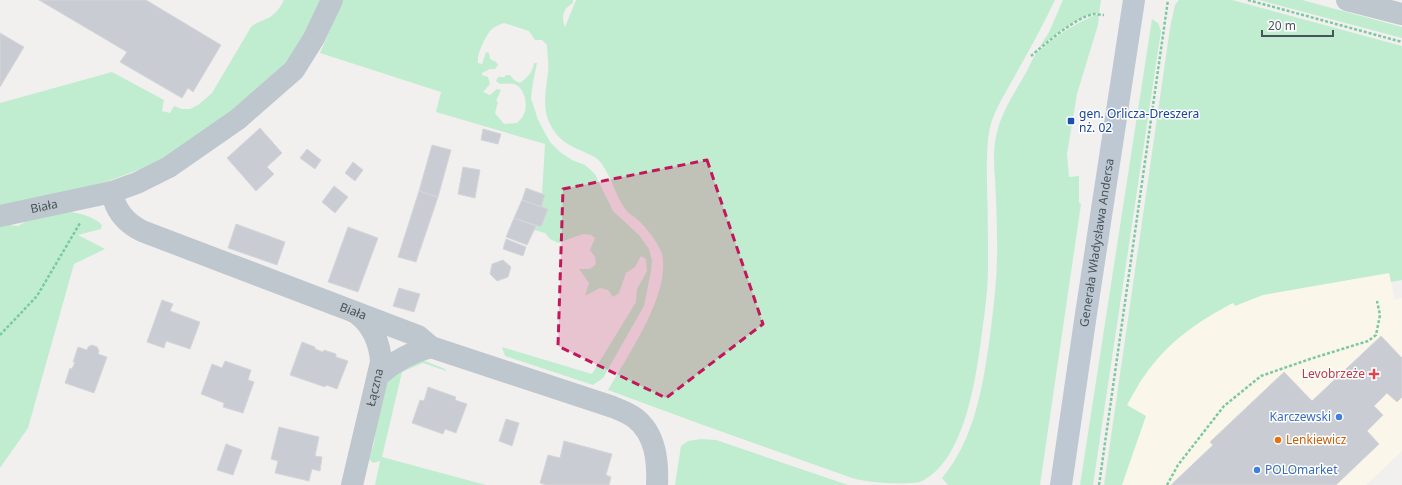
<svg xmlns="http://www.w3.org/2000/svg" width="1402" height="485" font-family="'Noto Sans',sans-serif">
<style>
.commercial{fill:#fbf6ea}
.green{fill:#c0edd0}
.building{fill:#c9ccd2;stroke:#d4d6da}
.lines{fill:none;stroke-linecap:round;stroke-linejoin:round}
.path{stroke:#7ac9a0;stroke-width:2.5;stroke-dasharray:3 2;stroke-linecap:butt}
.minor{stroke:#bec7cd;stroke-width:22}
.secondary{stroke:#bec8d2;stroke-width:22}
.marked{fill:#c2185b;fill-opacity:0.2;stroke:#c2185b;stroke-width:3;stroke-dasharray:8 5;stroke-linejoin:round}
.transit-dot{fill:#1a4fb4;stroke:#fff;stroke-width:1.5}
.health-dot{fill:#e0444e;stroke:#fff;stroke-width:1.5}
.shop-dot{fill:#3f7fe0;stroke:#fff;stroke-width:1.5}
.food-dot{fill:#e8710a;stroke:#fff;stroke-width:1.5}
.labels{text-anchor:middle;stroke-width:3;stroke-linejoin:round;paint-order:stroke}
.transit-label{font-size:12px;fill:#164399;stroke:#fff;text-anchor:start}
.street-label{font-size:12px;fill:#48535c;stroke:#fff}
.health-label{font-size:12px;fill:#be3a42;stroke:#fff;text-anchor:end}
.shop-label{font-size:12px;fill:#366cbe;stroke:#fff;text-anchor:end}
.food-label{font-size:12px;fill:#c56008;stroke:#fff;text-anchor:start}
</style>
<rect width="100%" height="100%" fill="#f2efef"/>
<path class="commercial" d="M1151 222 1352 279 1390 273 1394 300 1402 298V451L1366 485H1112Z"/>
<path class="green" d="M284 0H325L296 54 265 86 175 152 143 168 106 182 0 207V103L112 72 164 100 162 111 170 113 174 106 182 109H190L198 105 212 93 251 27C256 23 259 22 266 19 274 16 280 8 284 0Z
M343 0H573V3C563 9 561 16 565 27L576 0H1055C1043 25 1030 49 1017 72 1008 89 995 108 990 127 986 146 987 167 987 187 988 214 988 241 988 268 988 292 984 317 981 340 975 383 964 462 920 482 901 485 870 483 852 478L703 425 608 390C627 356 671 294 662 254 659 244 646 227 638 220 634 216 629 214 626 210 614 195 610 169 596 158 592 155 586 153 582 151 566 144 557 139 549 122 542 106 546 89 548 72 549 63 547 53 547 45L542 40H535L529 31 504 23C500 25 495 26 492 29 486 34 476 56 478 63L482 64 486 52 489 53 490 59 496 62 498 65 495 69H490L482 73V75L488 77 490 84 483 92 490 95 497 89 501 90 496 101 498 102 495 113 504 124 517 123C519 121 522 118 523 116 528 107 526 93 518 86 513 82 506 84 500 84L496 81 498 77H504L506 75H510L514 80 520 83C527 78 533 72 534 63H537L533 82 531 98 538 120 550 142 560 152 572 160 585 165 595 174 613 211 639 235 649 249 652 261 651 271 644 306 603 378 593 385 505 356 502 347 592 374 636 302 637 289 647 271 646 259 641 256 635 267 626 273 619 293 613 297 608 290 600 288 585 296 589 283 579 269H590L596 264 595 257 590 250 595 238 591 235 583 234 558 243 550 239 545 233 534 230 536 226 541 227 547 210 541 207 545 195 542 194 545 144 436 112 441 92 320 53Z
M1063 0H1101L1099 13C1082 12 1052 37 1039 48L1049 32Z
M1179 0H1232L1402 46V280L1391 282 1389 273 1263 295 1235 306 1233 303C1197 322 1169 341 1145 375 1138 384 1133 395 1127 405L1146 416 1122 485H1104L1170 28 1175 5Z
M1259 0H1302L1402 27V38Z
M1095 15H1099L1098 25 1077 94 1067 154 1069 177 1079 176V203L1081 204 1040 485H948L942 478C975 439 983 385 990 336 994 304 998 272 997 240 997 220 996 199 995 179 994 165 993 151 996 137 1000 114 1015 92 1027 71 1030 65 1033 56 1039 51 1055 36 1075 24 1095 15Z
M1152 19 1158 23 1161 31 1093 485H1080Z
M65 211C78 213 92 215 102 225L101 229 78 235 105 249 74 264 28 428 0 468V224L18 226 25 222Z
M419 360 425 361 445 369 446 371 423 363 402 372 382 457 486 485H375L380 461 373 463 369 459 374 443 378 408 389 377Z
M701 439 716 440 848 485H675L681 446 688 441Z"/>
<path class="building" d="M39 0H146L221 45 193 92 188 88 182 98 120 62 127 52Z
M0 33 24 47 0 87Z
M260 128 282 153 267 167 274 174 256 191 227 158Z
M483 129 501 134 498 144 481 140Z
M432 145 451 150 438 197 419 191Z
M307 149 321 160 315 169 300 158Z
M353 162 363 170 355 181 345 173Z
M463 167 480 170 475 198 458 194Z
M334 186 348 197 335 213 322 202Z
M526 188 545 195 541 207 522 200Z
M419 191 438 197 416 262 398 257Z
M522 200 548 209 541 227 514 218Z
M514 218 536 226 527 245 506 237Z
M236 224 285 242 277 265 228 248Z
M348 227 378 238 358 292 328 282Z
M506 239 526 247 523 256 503 249Z
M503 260 511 267 508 277 497 281 490 274 492 264Z
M399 288 420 294 414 312 393 306Z
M162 300 173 304 170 311 200 322 190 349 166 341 164 348 147 342Z
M1381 336 1402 358V397L1397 402 1387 393 1374 406 1383 415 1367 431 1379 444 1336 485H1171L1213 445 1210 442 1284 372 1312 401Z
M302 342 315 347V349L323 352 324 350 336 354V357L348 361 337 389 326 385 325 387 290 375Z
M92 345 97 347 99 351 98 354 107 357 94 393 65 383 70 368 72 369 75 362H73L78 347 87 350 88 347Z
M225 361 251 370 248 380 254 382 243 413 223 407 224 403 201 394 212 364 222 368Z
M428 387 456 397 455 400 467 404 456 433 445 429 443 434 412 423 420 400 424 401Z
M506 419 519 423 512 446 499 441Z
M279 427 319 437 315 456 322 457 320 471 312 469 309 481 275 473 278 461 271 459Z
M564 441 612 454 606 475 611 477 609 485H546L540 483 548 455 560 458Z
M226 444 242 450 233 475 217 470Z"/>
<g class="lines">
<path class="path" d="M1248 0 1402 42
M1031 56C1045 44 1076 17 1094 14 1097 14 1101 15 1104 15
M0 335 37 296 80 223
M1099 485 1168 0
M1167 485 1178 465 1224 406 1261 376 1310 359 1368 341 1376 335 1380 315 1377 301"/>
<g class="minor">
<path d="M1347 0 1402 14"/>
<path id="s1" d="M112 192C115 211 126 223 142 231L418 336 431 347 613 407C620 410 629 413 635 418 656 434 658 462 657 485"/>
<path id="s2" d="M0 216 112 192 137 183 169 167 238 119 294 70 314 38 332 0"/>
<path d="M379 375C395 361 411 352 431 347"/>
<path id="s3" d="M352 485 381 362C380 343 372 324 356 313"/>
</g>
<path class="secondary" id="s4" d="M1061 485 1086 314 1134 0"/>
</g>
<path class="marked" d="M707 160 763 324 666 398 558 346 563 189Z"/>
<rect class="transit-dot" x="1067" y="117" width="8" height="8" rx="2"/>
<path class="health-dot" d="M1372 368h4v4h4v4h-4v4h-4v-4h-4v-4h4z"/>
<g class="shop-dot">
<circle cx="1339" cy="417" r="4"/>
<circle cx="1257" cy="470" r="4"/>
</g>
<circle class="food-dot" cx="1278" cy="440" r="4"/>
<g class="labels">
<g class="transit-label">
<text x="1079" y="118">gen. Orlicza-Dreszera<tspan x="1079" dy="14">nż. 02</tspan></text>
</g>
<g class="street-label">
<text dy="4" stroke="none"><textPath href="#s2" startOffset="45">Biała</textPath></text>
<text dy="4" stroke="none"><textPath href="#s4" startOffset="245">Generała Władysława Andersa</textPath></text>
<text dy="4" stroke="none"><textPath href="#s1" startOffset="277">Biała</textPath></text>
<text dy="4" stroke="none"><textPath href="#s3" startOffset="100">Łączna</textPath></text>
</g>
<g class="health-label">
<text x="1365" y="378">Levobrzeże</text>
</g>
<g class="shop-label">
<text x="1331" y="421">Karczewski</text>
<text x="1265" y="474" text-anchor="start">POLOmarket</text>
</g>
<g class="food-label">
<text x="1286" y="444">Lenkiewicz</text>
</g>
</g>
<path d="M1262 30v6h71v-6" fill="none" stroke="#48535c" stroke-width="2"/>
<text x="1268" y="30" font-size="12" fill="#48535c" stroke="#ffffff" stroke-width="3" paint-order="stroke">20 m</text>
</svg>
